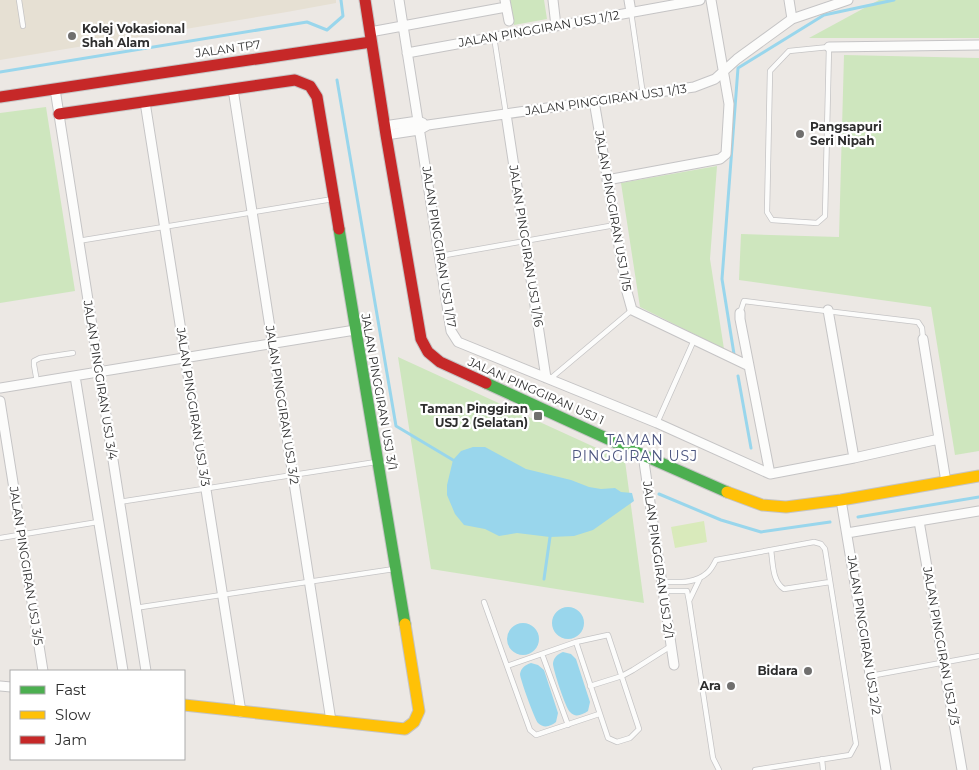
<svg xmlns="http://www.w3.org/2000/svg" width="979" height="770" font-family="Montserrat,sans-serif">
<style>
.education{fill:#e6e0d3}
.green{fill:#cee6be}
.pitch{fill:#d9eabb}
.water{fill:#99d6ec}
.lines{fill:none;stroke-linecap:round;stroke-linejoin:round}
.stream{stroke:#99d6ec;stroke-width:3}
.lane-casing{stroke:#c5c4c5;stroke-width:6}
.street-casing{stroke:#c5c4c5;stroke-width:11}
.fast-casing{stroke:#c5c4c5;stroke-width:13}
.slow-casing{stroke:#c5c4c5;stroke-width:13}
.jam-casing{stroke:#c5c4c5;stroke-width:13}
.lane{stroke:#fcfcfb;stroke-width:4.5}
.street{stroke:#fcfcfb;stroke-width:9}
.fast{stroke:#4caf50;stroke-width:11}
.slow{stroke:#ffc107;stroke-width:11}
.jam{stroke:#c62828;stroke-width:11}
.poi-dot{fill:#706f6e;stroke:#fff;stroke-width:2}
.labels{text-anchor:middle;stroke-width:4.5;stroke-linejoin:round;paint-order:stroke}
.poi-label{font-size:12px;font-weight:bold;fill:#2e2e2e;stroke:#fff;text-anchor:end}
.street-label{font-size:12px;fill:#2e2e2e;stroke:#fff}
.neighbourhood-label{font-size:14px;letter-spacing:1px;fill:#4d5680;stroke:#fff}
</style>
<rect width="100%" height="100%" fill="#ece8e4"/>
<path class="education" d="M0 0H336V3L287 12 0 60Z"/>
<path class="green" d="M510 0H544L547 19 514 25Z
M879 0H979V38H809Z
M844 55 979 58V451L955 455 931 307 739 280 741 234 839 237Z
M46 107 75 291 0 303V113Z
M717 166 710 259 724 349 640 307 621 183Z
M398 357 625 461 644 603 431 569Z"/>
<path class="pitch" d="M704 521 707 542 675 548 671 527Z"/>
<path class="water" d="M473 447H485L526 469 571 480 589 487 601 489 615 488 621 492 632 493 634 501 593 530 574 536 550 537 517 533 499 536 485 529 464 525 455 514 447 495V485L453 460 461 451Z
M552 623a16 16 0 1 1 32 0a16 16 0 1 1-32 0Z
M507 639a16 16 0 1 1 32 0a16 16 0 1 1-32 0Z
M563 652 571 654 576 659 590 702 588 711C582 715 575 718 570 712 566 709 552 667 553 663 554 657 558 654 563 652Z
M531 663 538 665 544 670 558 713 556 722C551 726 544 729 538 723 535 720 520 679 520 674 521 668 525 665 531 663Z"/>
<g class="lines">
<path class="stream" d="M0 72 307 22 327 30 343 16 341 0
M337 80 396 426 453 460
M734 354 722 279 738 68 824 15 894 0
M738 376 751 448
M659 494 721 520 761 532 830 522
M858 517 979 497
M544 579 550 537"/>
<defs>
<path id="lane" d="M19 0 23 26
M631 12 643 95
M494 37 506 114
M829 47 825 216 817 223 772 220 767 212 770 71 789 51Z
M78 241 333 199
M440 256 615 225
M740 313 744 301 918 322 922 328 923 339
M550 379 632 310
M37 382 34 365V361L40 358 73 353
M657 423 694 340
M119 502 376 462
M0 538 98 522
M771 550C773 563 772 581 784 589L830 582
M700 578 689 601 713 758 719 770
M662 582C677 582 695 584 707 573 711 570 714 564 716 560L814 542 821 544 825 549 856 744 850 755 755 770
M664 591H687L689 601
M484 602 530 730 536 735 599 714
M135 608 394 569
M542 654 568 725
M507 666 576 642 608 635 639 729 630 738 617 742 608 738 576 642
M870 676 979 656
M590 686 622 676 633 670 671 646
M822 759 823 770"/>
<path id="street" d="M399 0 451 331 458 342 657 423 770 474 854 458 939 439
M505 0 509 21
M553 0 556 26
M629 0 631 12
M789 0 792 19
M370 32 506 7
M829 47 979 45
M407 53 700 0
M55 89 146 671
M233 89 331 721
M594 101 627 292 632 310 749 366
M145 102 241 712
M506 114 546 378
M384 126 418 121 423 123
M386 135 419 130 428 125 694 87 715 79 737 59 792 19 848 0
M607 180 720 159 726 154 729 104 711 0
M828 310 854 458
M740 313V319L770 474
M923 339 946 482
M75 376 123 671
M0 388 355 330
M0 401 43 671
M643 455 674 665
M841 500 886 770
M919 521 962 770
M847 533 979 511
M0 686 11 687"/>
<path id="fast" d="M339 229 405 624
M486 383 643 455 727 492"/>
<path id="slow" d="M727 492 762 505 786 507 841 500 979 476
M184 705 405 729 414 722 419 711 405 624"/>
<path id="jam" d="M365 0 386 135 421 339 428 352 440 362 486 383
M0 97 371 42
M59 114 295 80 310 86 317 97 339 229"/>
</defs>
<use href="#lane" class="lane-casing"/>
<use href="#street" class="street-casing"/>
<use href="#fast" class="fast-casing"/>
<use href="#slow" class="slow-casing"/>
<use href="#jam" class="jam-casing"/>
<use href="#lane" class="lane"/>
<use href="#street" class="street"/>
<use href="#fast" class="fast"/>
<use href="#slow" class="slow"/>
<use href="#jam" class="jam"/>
</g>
<g class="poi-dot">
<circle cx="72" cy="36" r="5"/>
<circle cx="800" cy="134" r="5"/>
<rect x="533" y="411" width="10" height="10" rx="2.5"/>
<circle cx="808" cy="671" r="5"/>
<circle cx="731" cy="686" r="5"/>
</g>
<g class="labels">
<g class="poi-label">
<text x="82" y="33" text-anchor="start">Kolej Vokasional<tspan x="82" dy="14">Shah Alam</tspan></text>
<text x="810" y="131" text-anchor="start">Pangsapuri<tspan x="810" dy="14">Seri Nipah</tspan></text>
<text x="528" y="413">Taman Pinggiran<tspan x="528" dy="14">USJ 2 (Selatan)</tspan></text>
<text x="798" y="675">Bidara</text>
<text x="721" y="690">Ara</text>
</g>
<g class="street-label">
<text transform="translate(539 29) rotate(-10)" y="4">JALAN PINGGIRAN USJ 1/12</text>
<text transform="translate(228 49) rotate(-8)" y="4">JALAN TP7</text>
<text transform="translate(606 100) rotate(-8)" y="4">JALAN PINGGIRAN USJ 1/13</text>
<text transform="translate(613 211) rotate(80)" y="4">JALAN PINGGIRAN USJ 1/15</text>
<text transform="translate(526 246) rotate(81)" y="4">JALAN PINGGIRAN USJ 1/16</text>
<text transform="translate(439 247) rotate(81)" y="4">JALAN PINGGIRAN USJ 1/17</text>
<text transform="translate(100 380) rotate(81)" y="4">JALAN PINGGIRAN USJ 3/4</text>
<text transform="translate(536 391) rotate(24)" y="4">JALAN PINGGIRAN USJ 1</text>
<text transform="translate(379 392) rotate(80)" y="4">JALAN PINGGIRAN USJ 3/1</text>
<text transform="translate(282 405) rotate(81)" y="4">JALAN PINGGIRAN USJ 3/2</text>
<text transform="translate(193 407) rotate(81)" y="4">JALAN PINGGIRAN USJ 3/3</text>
<text transform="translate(658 560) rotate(82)" y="4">JALAN PINGGIRAN USJ 2/1</text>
<text transform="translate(26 566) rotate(81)" y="4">JALAN PINGGIRAN USJ 3/5</text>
<text transform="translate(864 635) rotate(81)" y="4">JALAN PINGGIRAN USJ 2/2</text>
<text transform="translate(941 646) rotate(80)" y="4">JALAN PINGGIRAN USJ 2/3</text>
</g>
<g class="neighbourhood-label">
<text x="635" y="445">TAMAN<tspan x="635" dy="16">PINGGIRAN USJ</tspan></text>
</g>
</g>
<rect x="10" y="670" width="175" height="90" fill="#ffffff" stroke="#ababab"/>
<rect x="20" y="686" width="25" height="8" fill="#4caf50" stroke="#ababab"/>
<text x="55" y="695" font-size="15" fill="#2e2e2e">Fast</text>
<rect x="20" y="711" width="25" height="8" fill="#ffc107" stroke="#ababab"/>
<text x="55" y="720" font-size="15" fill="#2e2e2e">Slow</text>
<rect x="20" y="736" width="25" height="8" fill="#c62828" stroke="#ababab"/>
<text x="55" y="745" font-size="15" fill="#2e2e2e">Jam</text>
</svg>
